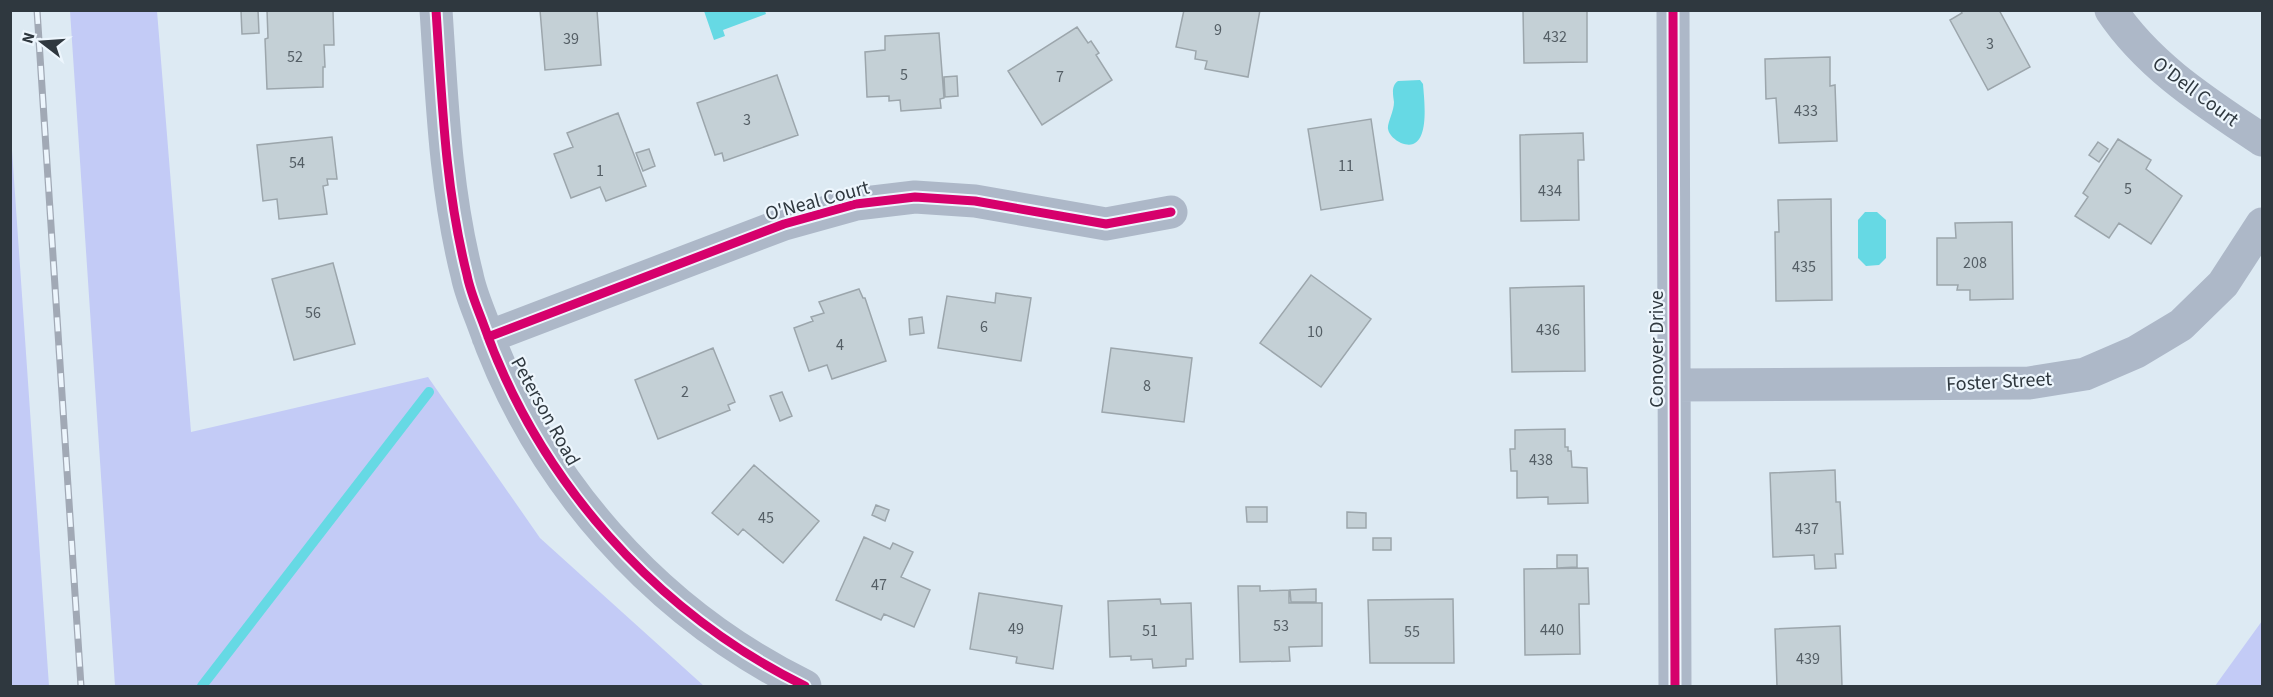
<svg xmlns="http://www.w3.org/2000/svg" width="2273" height="697" font-family="'Source Sans 3',sans-serif">
<style>
.forest{fill:#c3cbf6}
.water{fill:#66d9e4}
.lines{fill:none;stroke-linecap:round;stroke-linejoin:round}
.stream{stroke:#66d9e4;stroke-width:10}
.building{fill:#c4d0d6;stroke:#9ca6ac;stroke-width:1.5}
.minor{stroke:#adb8c8;stroke-width:33}
.rail-casing{stroke:#a1a9b5;stroke-width:7}
.rail{stroke:#edf6fd;stroke-width:4.5;stroke-dasharray:14;stroke-linecap:butt}
.cycleway-casing{stroke:#edf6fd;stroke-width:13}
.cycleway{stroke:#d6006c;stroke-width:9}
.labels{text-anchor:middle;stroke-width:4.5;stroke-linejoin:round;paint-order:stroke}
.number-label{font-size:16px;fill:#545e65}
.street-label{font-size:20px;fill:#2f383f;stroke:#edf6fd}
</style>
<rect width="100%" height="100%" fill="#ddeaf3"/>
<path class="forest" d="M70 11H157L191 432 428 377 540 538 704 686H115Z
M11 136 49 686H11Z
M2262 621V686H2215Z"/>
<path class="water" d="M704 11H765L766 14 723 30 725 36 714 40Z
M1420 80 1423 84C1424 99 1432 155 1401 143 1395 140 1389 135 1388 129 1387 123 1394 112 1394 102 1393 94 1391 86 1398 81Z
M1865 212H1877L1886 220V258L1879 265 1866 266 1858 258V220Z"/>
<g class="lines">
<path class="stream" d="M202 686 429 392"/>
</g>
<path class="building" d="M258 10 259 33 242 34 241 11Z
M267 10H333L334 45H324L325 67H323V87L267 89 265 39 268 38Z
M540 10H597L601 65 545 70Z
M1184 10H1260L1248 77 1205 69 1207 61 1195 59 1196 51 1176 47Z
M1523 10H1587V62L1524 63Z
M1960 10H1999L2030 67 1988 90 1950 20 1962 13Z
M1077 27 1088 43 1091 41 1099 53 1096 55 1112 80 1042 125 1008 71Z
M939 33 944 98 940 99 941 108 901 111 900 100 889 101V96L867 97 865 52 885 50V36Z
M1830 57V86L1835 85 1837 141 1779 143 1776 98 1766 99 1765 59Z
M777 75 798 135 724 161 722 153 715 155 697 103Z
M957 76 958 96 945 97 944 77Z
M618 113 646 186 606 201 600 187 571 198 554 154 573 147 567 133Z
M1371 119 1383 200 1321 210 1308 129Z
M1583 133 1584 160H1578L1579 220 1521 221 1520 135Z
M332 137 337 179H327L328 185 323 186 327 214 279 219 277 199 263 201 257 145Z
M2118 139 2151 160 2146 169 2182 196 2151 244 2119 223 2109 238 2075 216 2088 197 2083 193Z
M2098 142 2108 149 2099 162 2089 155Z
M649 149 655 166 643 171 636 153Z
M1831 199 1832 300 1776 301 1775 232H1779L1778 200Z
M2012 222 2013 299 1970 300V290H1957L1958 285H1937V238H1956L1955 223Z
M333 263 355 344 294 360 272 279Z
M1311 275 1371 319 1321 387 1260 343Z
M1584 286 1585 371 1512 372 1510 288Z
M859 289 863 298H865L886 361 832 379 827 365 809 371 794 328 813 321 811 317 824 313 819 302Z
M996 293 1031 298 1021 361 938 348 947 296 995 303Z
M922 317 924 333 910 335 909 319Z
M713 348 735 402 728 405 730 410 658 439 635 380Z
M1111 348 1192 358 1184 422 1102 412Z
M782 392 792 416 780 421 770 396Z
M1565 429V447H1568V451H1571L1572 467 1587 468 1588 503 1548 504V497L1517 498V471H1511L1510 449H1515V430Z
M754 465 819 521 783 563 743 529 738 535 712 513Z
M1835 470 1836 502H1840L1843 554H1835L1836 568 1815 569 1814 555 1773 557 1770 473Z
M876 505 889 510 885 521 872 515Z
M1246 507H1267V522H1247Z
M1347 512 1366 513V528H1347Z
M864 537 890 549 893 543 913 552 901 577 930 590 914 627 884 614 881 620 836 600Z
M1373 538H1391V550H1373Z
M1557 555H1577V567L1557 568Z
M1588 568 1589 604H1579L1580 654 1525 655 1524 569Z
M1238 586H1260V591L1289 590V603H1322V646L1289 647 1290 661 1240 662Z
M1316 589V602H1291L1290 590Z
M979 593 1062 606 1053 669 1016 663 1017 657 970 649Z
M1160 599 1161 604 1191 603 1193 659H1186V666L1153 668 1152 659 1131 660V656L1110 657 1108 601Z
M1453 599 1454 663H1370L1368 600Z
M1840 626 1842 686H1777L1775 629Z"/>
<g class="lines">
<path class="minor" d="M436 10C442 100 445 188 467 275 470 291 477 307 483 323 538 480 655 612 805 686
M1673 10 1675 686
M2111 10C2149 67 2207 103 2262 140
M488 337 784 224 856 204 915 197 975 201 1106 224 1171 212
M1675 385 2029 383 2085 374 2136 352 2181 325 2223 284 2262 224"/>
<defs>
<path id="rail" d="M37 10 81 686"/>
</defs>
<use href="#rail" class="rail-casing"/>
<use href="#rail" class="rail"/>
<defs>
<path id="cycleway" d="M436 10C442 100 445 188 467 275 470 291 477 307 483 323 538 480 655 612 805 686
M1673 10 1675 686
M488 337 784 224 856 204 915 197 975 201 1106 224 1171 212"/>
</defs>
<use href="#cycleway" class="cycleway-casing"/>
<use href="#cycleway" class="cycleway"/>
</g>
<g class="labels">
<g class="number-label">
<text x="1218" y="35">9</text>
<text x="1555" y="42">432</text>
<text x="571" y="44">39</text>
<text x="1990" y="49">3</text>
<text x="295" y="62">52</text>
<text x="904" y="80">5</text>
<text x="1060" y="82">7</text>
<text x="1806" y="116">433</text>
<text x="747" y="125">3</text>
<text x="297" y="168">54</text>
<text x="1346" y="171">11</text>
<text x="600" y="176">1</text>
<text x="2128" y="194">5</text>
<text x="1550" y="196">434</text>
<text x="1975" y="268">208</text>
<text x="1804" y="272">435</text>
<text x="313" y="318">56</text>
<text x="984" y="332">6</text>
<text x="1548" y="335">436</text>
<text x="1315" y="337">10</text>
<text x="840" y="350">4</text>
<text x="1147" y="391">8</text>
<text x="685" y="397">2</text>
<text x="1541" y="465">438</text>
<text x="766" y="523">45</text>
<text x="1807" y="534">437</text>
<text x="879" y="590">47</text>
<text x="1281" y="631">53</text>
<text x="1016" y="634">49</text>
<text x="1552" y="635">440</text>
<text x="1150" y="636">51</text>
<text x="1412" y="637">55</text>
<text x="1808" y="664">439</text>
</g>
<g class="street-label">
<text transform="translate(2196 91) rotate(37)" y="7">O'Dell Court</text>
<text transform="translate(817 200) rotate(-15)" y="7">O'Neal Court</text>
<text transform="translate(1656 349) rotate(-90)" y="7">Conover Drive</text>
<text transform="translate(1999 381) rotate(-3)" y="7">Foster Street</text>
<text transform="translate(546 411) rotate(61)" y="7">Peterson Road</text>
</g>
</g>
<rect width="2273" height="697" fill="none" stroke="#2f383f" stroke-width="24"/>
<g transform="translate(42 42) rotate(287)" stroke="#edf6fd" stroke-width="4.5" paint-order="stroke">
<path d="M0-4.5L10 22L0 15L-10 22Z" fill="#2f383f"/>
<text y="-9" font-size="16" font-weight="bold" text-anchor="middle" fill="#2f383f">N</text>
</g>
</svg>
